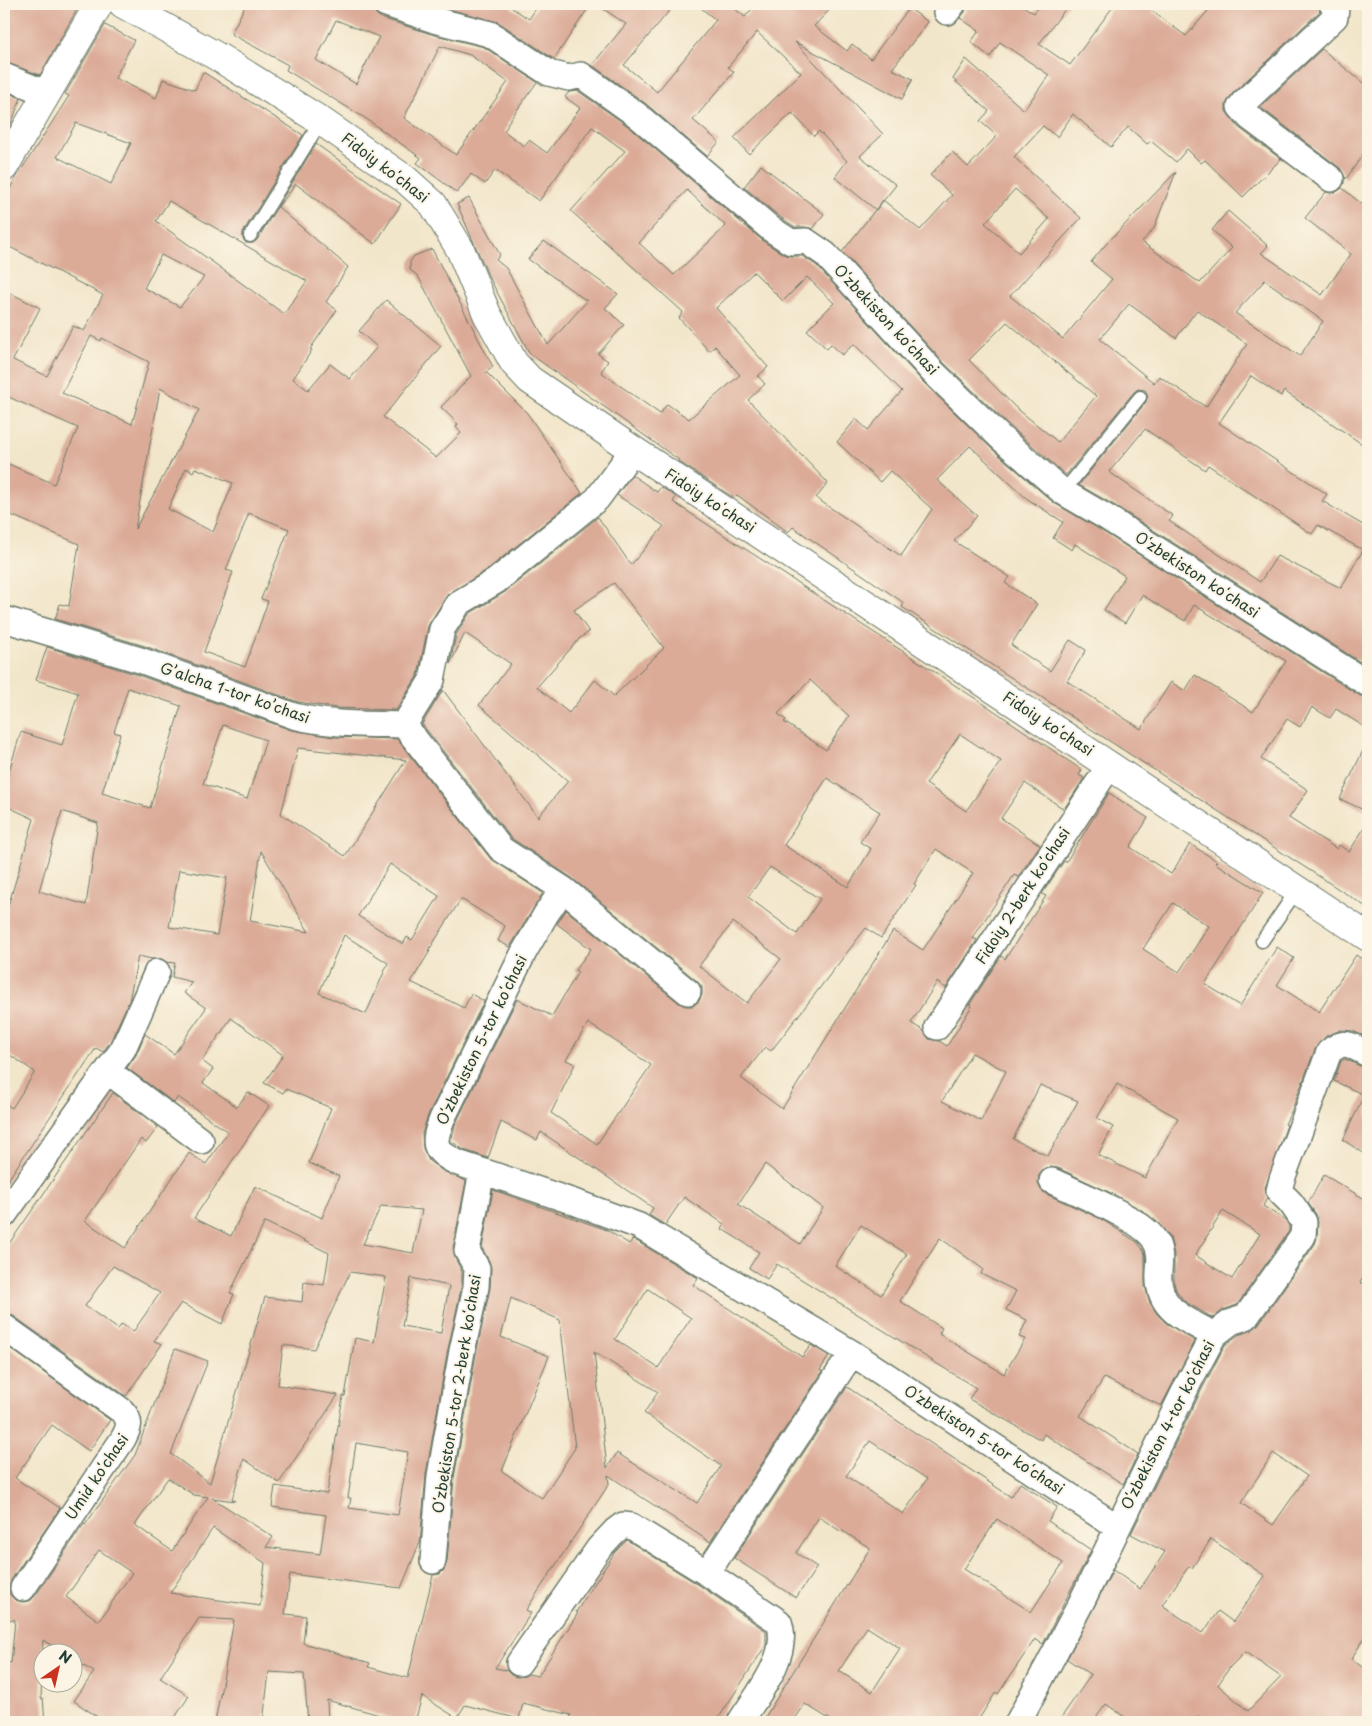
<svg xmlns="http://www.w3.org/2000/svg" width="1372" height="1726" font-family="'Playpen Sans',sans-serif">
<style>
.building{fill:#dbab98;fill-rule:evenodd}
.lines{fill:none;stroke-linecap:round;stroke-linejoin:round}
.service-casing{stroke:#697868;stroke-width:15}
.minor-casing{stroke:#697868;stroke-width:28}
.tertiary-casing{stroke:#697868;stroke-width:30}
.service{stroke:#fff;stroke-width:12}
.minor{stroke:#fff;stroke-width:25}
.tertiary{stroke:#fff;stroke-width:28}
.labels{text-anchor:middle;stroke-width:4;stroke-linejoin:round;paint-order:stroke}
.street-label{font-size:15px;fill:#1f3d34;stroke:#fcf5e5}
</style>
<rect width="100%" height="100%" fill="#fcf5e5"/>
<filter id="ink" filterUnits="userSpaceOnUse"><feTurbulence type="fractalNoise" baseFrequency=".02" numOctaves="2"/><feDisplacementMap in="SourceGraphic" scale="10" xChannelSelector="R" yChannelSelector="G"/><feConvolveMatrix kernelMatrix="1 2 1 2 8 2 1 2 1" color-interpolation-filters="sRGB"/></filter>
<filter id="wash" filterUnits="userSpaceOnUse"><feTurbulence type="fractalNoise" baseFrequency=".0096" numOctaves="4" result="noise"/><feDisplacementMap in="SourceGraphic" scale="20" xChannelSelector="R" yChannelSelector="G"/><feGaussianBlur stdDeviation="1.12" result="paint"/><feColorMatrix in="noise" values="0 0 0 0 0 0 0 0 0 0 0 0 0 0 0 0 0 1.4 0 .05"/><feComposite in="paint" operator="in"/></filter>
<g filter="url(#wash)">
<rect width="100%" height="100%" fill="#f2e6ca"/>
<g id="blocks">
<path class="building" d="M4 4H80L40 75 4 62Z
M246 4H372L375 13 381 18 431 34 484 47 537 82 507 124 508 125 504 131 524 146 529 140 547 153 580 108 565 97 569 92 578 91 628 126 763 241 783 254 791 256H802L816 265 922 381 991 448 1054 503 1099 529 1360 696 1368 698V729L1336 709 1330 718 1312 707 1300 727 1287 719 1261 759 1308 790 1289 818 1337 849 1339 845 1349 852 1368 822V908L902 607 904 603 793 527 788 532 737 495 734 498 678 461 679 460 530 354 489 277 457 204 469 198 500 255 496 260 506 268 548 345 587 301 528 259 544 241 618 294 605 308 624 325 598 354 608 361 601 372 660 414 667 404 689 419 740 375 715 346 709 351 679 318 683 312 571 211 625 151 592 127 539 201 495 170 485 184 471 174 457 193 417 163 421 158 365 118 286 70 288 65 231 34ZM336 20 379 37 356 84 316 60ZM440 46 470 55 508 82 456 155 404 118ZM687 190 726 226 674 275 639 243ZM754 272 783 301 807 277 834 303 807 330 827 349 831 344 842 355 854 344 902 391 868 430 856 419 837 442 880 482 890 471 932 509 901 556 816 498 828 483 748 400 765 384 758 376 768 367 716 308ZM970 446 1026 498 1063 522 1053 538 1072 550 1075 544 1125 576 1104 610 1125 623 1142 595 1185 621 1194 605 1286 661 1253 712 1195 675 1185 691 1171 682 1141 729 1067 681 1086 650 1070 640 1050 671 1011 645 1037 604 1005 583 1010 577 954 541 977 516 937 480Z
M446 4H506L529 19 539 4H591L554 59 498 22 445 8Z
M596 4H675L624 65 657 92 716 20 696 4H729L745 17 756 4H835L814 26 847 51 852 44 871 59 909 8 928 22 892 69 913 79 902 99 795 42 883 134 860 156 896 185 876 210 835 177 847 161 819 131 814 136 792 113 749 154 734 138 801 73 757 32 728 67 734 72 693 120 719 142 707 156 645 103 592 65 626 24Z
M967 4H1020L1034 13 1041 4H1069L1039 44 1070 65 1115 4H1142L1186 36 1214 4H1318L1320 11 1233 93 1226 104V111L1238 127 1281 159 1243 197 1205 160 1201 163 1187 149 1176 162 1151 141 1147 144 1128 127 1111 147 1073 114 1057 137 1043 126 1014 157 1081 218 1010 296 1063 339 1112 279 1091 262 1107 243 1176 172 1154 228 1142 242 1200 283 1232 248 1212 230 1228 211 1268 246 1261 253 1322 295 1351 254 1305 218 1326 192 1330 193 1336 192 1342 188 1368 209V448L1284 391 1281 396 1251 376 1219 423 1327 494 1322 501 1368 528V667L1114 505 1079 485 1146 402 1148 395 1145 390 1138 389 1134 392 1066 475 1011 427 942 361 842 252 883 200 920 230 952 195 930 175 952 152 968 167 997 136 980 121 989 111 953 79 966 59 1024 110 1049 75 1000 42 990 57 971 42 979 31 960 18 965 12ZM1015 189 1049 219 1019 253 985 223ZM1265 280 1323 321 1300 356 1235 313ZM1129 304 1176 338 1197 310 1247 344 1206 407 1159 376 1154 383 1100 339ZM1007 322 1096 396 1058 442 1015 407 969 360ZM1145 429 1205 470 1208 465 1312 534 1318 525 1363 550 1341 588 1277 556 1260 582 1169 521 1173 516 1109 472Z
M105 25 134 40 115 78 156 98 163 79 195 90 203 72 303 135 243 232V239L246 243H253L257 240 316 144 401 204 375 244 296 184 278 207 348 267 326 302 337 310 310 349 312 350 293 379 308 390 330 364 350 379 377 347 359 331 386 300 441 346 383 417 436 458 461 433 456 427 458 424 441 407 471 376 418 276 410 270V262L414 256 432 249 493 367 486 372 527 413 582 493 488 569 447 595 428 626 418 675 396 710 336 708 298 702 145 646 55 619 60 604 69 606 79 544 4 512V462L54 484 78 428 4 395V290L40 308 13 360 47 376 73 326 84 331 103 295 4 244V201L14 181 69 96 65 94ZM76 123 131 143 111 184 57 157ZM169 201 307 281 284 314 156 221ZM161 255 204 277 180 307 144 288ZM91 336 101 341 102 338 149 362 132 424 62 393ZM160 388 199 410 135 529ZM186 468 193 472 195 468 233 483 213 532 168 509ZM249 513 289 529 261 599 268 601 245 667 204 652 233 572 226 570Z
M1322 49 1368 87V147L1346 179 1340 168 1260 107Z
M4 91 21 98 11 124 4 136Z
M761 165 824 214 813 229 805 227H795L780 217 744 187Z
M632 475 657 492 661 487 676 497 673 502 987 706 1082 770 1079 775 1084 778 1064 809 1025 783 1001 818 1040 845 1018 877 1014 875 973 938 977 940 946 988 937 982 911 1023 924 1031 929 1039 939 1041 947 1046 972 1006 970 1004 1001 956 1005 959 1046 896 1042 894 1064 861 1066 862 1109 793 1148 818 1130 847 1171 874 1190 844 1217 861 1215 863 1263 893 1205 984 1240 1006 1277 947 1294 958 1277 985 1319 1012 1356 955 1368 963V1038L1353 1031 1341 1030 1326 1036 1316 1047 1291 1112 1285 1124 1287 1125 1265 1188 1267 1198 1263 1206 1286 1221 1289 1226V1231L1237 1305 1223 1310 1213 1318 1184 1301 1176 1290 1174 1283V1254L1170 1237 1157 1222 1143 1211 1113 1194 1058 1168 1050 1167 1043 1170 1039 1175 1038 1183 1041 1190 1046 1194 1101 1219 1137 1242 1142 1248 1145 1254V1286L1150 1303 1157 1314 1166 1323 1195 1341 1161 1406 1104 1378 1080 1416 1138 1454 1123 1484 1044 1434 1041 1440 969 1399 976 1388 777 1264 767 1279 749 1268 759 1252 722 1229 724 1224 684 1197 665 1225 649 1215 653 1208 541 1132 537 1140 501 1122 488 1158 464 1150 451 1141 455 1125 517 999 552 1016 578 972 575 970 591 949 557 924 566 910 679 1003 685 1006H693L699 1001 702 995V987L697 981 572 878 511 838 422 724 443 690 538 817 568 781 479 705 511 664 465 633 450 664 456 635 469 614 505 592 598 517 631 565 664 526 617 495ZM614 583 664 648 614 696 595 680 569 713 537 687 580 638 589 632 574 610ZM810 680 849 716 826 750 784 722 786 720 778 714ZM960 734 1001 761 966 811 926 784ZM827 778 880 812 860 842 871 849 848 887 784 845ZM936 849 973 873 923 950 893 931 782 1109 741 1078 765 1047 771 1051 866 928 881 938 916 885 914 884ZM770 867 820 899 797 934 748 897ZM1173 903 1209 926 1179 972 1143 949ZM733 922 781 959 747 1003 699 966ZM588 1023 651 1065 597 1144 551 1113 575 1064 566 1060ZM972 1053 1006 1071 981 1121 942 1101ZM1117 1084 1178 1118 1145 1178 1098 1155 1113 1127 1097 1118ZM1040 1085 1078 1101 1048 1156 1013 1139ZM765 1164 823 1208 800 1244 738 1204ZM1223 1211 1260 1234 1232 1279 1195 1255ZM861 1225 907 1254 881 1295 835 1266ZM940 1238 983 1269 981 1274 1016 1291 1006 1310 1027 1320 1019 1337 1025 1339 1004 1374 939 1334 942 1328 900 1301Z
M47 647 135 674 291 730 333 737 397 739 490 858 543 893 510 947 498 941 505 926 461 899 429 950 430 951 411 982 464 1008 471 994 484 1001 429 1113 422 1133 423 1148 429 1161 443 1171 466 1181 453 1248 455 1258 462 1272V1285L448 1349 426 1474 420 1542 401 1588 290 1574 285 1614 306 1616 303 1643 370 1663 368 1667 408 1678 433 1575 440 1574 444 1570 447 1562 454 1478 476 1354 490 1288 491 1268 489 1261 482 1248 493 1190 607 1230 629 1244 633 1239 698 1278 693 1285 802 1357 811 1345 829 1356 820 1370 823 1371 710 1542 608 1475 609 1484 526 1610 531 1613 495 1668 506 1670 511 1675 517 1677 525 1676 528 1674 538 1676 578 1613 576 1612 615 1552 627 1540 699 1585 766 1631V1645L716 1722H569L571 1715 523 1703 519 1719 465 1705 457 1718 422 1696 415 1722H404L327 1700 328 1722H308L304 1674 269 1672 263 1722H215L234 1620 199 1618 160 1678 189 1696 172 1722H105L74 1701 94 1672 72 1659V1654H65L43 1640 41 1699 43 1698 45 1722H4V1662L11 1663 15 1620 4 1619V1344L110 1420 89 1451 52 1425 15 1478 60 1508 11 1580 9 1588 10 1595 15 1600 23 1602 30 1601 35 1596 84 1524 85 1525 135 1455 175 1349 208 1361 171 1454 210 1483 265 1297 302 1302 304 1282 324 1285 329 1253 265 1222 230 1293 234 1294 222 1324 181 1303 154 1341 162 1344 126 1396 12 1315 4 1313V1251L113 1093 158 1127 146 1143 141 1139 85 1221 125 1248 189 1153 206 1164 228 1132 178 1097 174 1103 127 1068 136 1055 145 1034 174 1054 206 1008 184 993 192 982 172 977 175 963 166 962 162 959H152L138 956 129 1001 110 1042 103 1052 96 1048 4 1186V1103L12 1108 35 1072 4 1051V920L34 819 4 805V787L21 732 62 745 78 693 36 680ZM128 688 181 706 150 808 102 793 120 734 114 732ZM223 725 266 740 247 799 203 784ZM298 748 406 760 345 856 281 814ZM62 811 98 823 86 905 39 891ZM261 851 309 932 250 921ZM390 864 439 896 412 940 407 937 403 944 358 916ZM179 870 227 878 217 935 169 927ZM344 935 388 963 366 1014 319 993ZM231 1018 283 1055 264 1083 283 1093 286 1089 331 1108 309 1163 339 1176 322 1218 255 1186 231 1236 194 1218 269 1106 248 1092 237 1107 203 1083 213 1069 202 1061ZM381 1206 422 1210 413 1253 363 1244ZM113 1266 160 1293 133 1332 122 1324 118 1329 85 1306ZM350 1272 386 1277 374 1342 355 1338 345 1396H343L327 1494 275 1486 272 1507 326 1515 320 1554 266 1547 273 1537 212 1498 235 1501 232 1499 244 1459 279 1483 338 1395 278 1385 283 1345 314 1349ZM411 1278 449 1286 441 1333 402 1326ZM648 1289 691 1318 658 1368 615 1339ZM511 1298 560 1320 575 1448 542 1498 502 1471 549 1356 501 1337ZM594 1352 658 1392 644 1413 721 1466 697 1503 617 1453 607 1468ZM356 1443 408 1452 398 1515 349 1508 351 1498H348ZM168 1478 194 1495 208 1497 172 1551 135 1525ZM213 1528 265 1563 260 1606 170 1593ZM99 1550 132 1573 99 1621 66 1597Z
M1368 740V812L1340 799Z
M1345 1059 1362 1067 1368 1068V1156L1343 1140 1364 1095 1334 1081 1341 1061Z
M1324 1175 1368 1201V1267L1360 1282 1368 1287V1633L1351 1659 1368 1671V1722H1208L1198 1716 1194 1722H1132L1106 1704 1093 1722H1058L1091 1675 1067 1659 1113 1570 1140 1589 1165 1552 1131 1534 1202 1389 1225 1345 1238 1335 1251 1331 1258 1325 1315 1244 1317 1237 1318 1222 1316 1214 1308 1203ZM1273 1453 1307 1476 1273 1525 1241 1503ZM1211 1539 1265 1576 1233 1622 1218 1611 1203 1633 1162 1605 1189 1566 1192 1568ZM1245 1652 1281 1677 1248 1711 1218 1685 1230 1667Z
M847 1387 1011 1497 1020 1483 1057 1507 1048 1521 1091 1550 1043 1644 1035 1639 998 1694 996 1692 977 1722H834L805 1704 793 1722H762L870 1548 841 1530 840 1531 819 1517 796 1553 817 1567 796 1598 734 1558ZM870 1441 927 1479 903 1514 846 1476ZM997 1519 1063 1563 1031 1612 964 1569ZM867 1627 900 1648 872 1692 839 1671Z"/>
</g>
</g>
<g filter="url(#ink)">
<use href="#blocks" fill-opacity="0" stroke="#697868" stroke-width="1"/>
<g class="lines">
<defs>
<path id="service" d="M434 20 438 4
M250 236 321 121
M1063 492 1140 397
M1262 941 1297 890"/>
<path id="minor" d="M386 4 434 20 490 34 549 73 569 78 581 75 637 115 771 229 791 242 806 241 825 254 932 371 1001 438 1063 492 1106 517 1368 684
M947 12 953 4
M4 76 46 93
M1331 179 1249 117 1240 107 1243 103 1335 17 1336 8 1332 4
M4 619 140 660 294 716C330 725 367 724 404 725L432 680 442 629 459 603 496 581 597 499 633 450
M404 725 501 849 563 889 546 914 524 952 442 1119C432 1145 433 1150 458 1163L577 1203 639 1226 852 1353 1117 1527
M563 889 688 992
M937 1027 1110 765
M109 1072 201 1141
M1052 1181C1076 1192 1141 1219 1154 1239 1161 1249 1160 1260 1159 1272 1156 1310 1186 1319 1214 1335
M4 1215 123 1049 157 972
M4 1327 122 1411C132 1421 129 1428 123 1439L23 1588
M433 1561 440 1476 462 1351 476 1287 477 1268 467 1251 482 1171
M707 1573 852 1353
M519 1663 599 1548 615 1531 623 1525 631 1526 707 1573 779 1622C791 1655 757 1695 740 1722
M1018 1722 1081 1603 1189 1382 1214 1335 1231 1322 1246 1317 1303 1236 1304 1222 1291 1203 1279 1191 1282 1179 1329 1052C1346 1038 1350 1046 1368 1054"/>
<path id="tertiary" d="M123 4 218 57 321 121 405 179 433 204 460 249 487 314 514 363 530 380 633 450 1368 937
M4 167 99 4"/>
</defs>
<use href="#service" class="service-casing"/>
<use href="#minor" class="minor-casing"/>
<use href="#tertiary" class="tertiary-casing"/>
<use href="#service" class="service"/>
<use href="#minor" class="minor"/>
<use href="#tertiary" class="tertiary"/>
</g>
</g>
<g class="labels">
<g class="street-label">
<text transform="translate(385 168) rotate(37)" y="5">Fidoiy koʻchasi</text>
<text transform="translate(886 320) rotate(47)" y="5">Oʻzbekiston koʻchasi</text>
<text transform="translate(710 501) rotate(33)" y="5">Fidoiy koʻchasi</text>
<text transform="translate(1197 575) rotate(33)" y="5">Oʻzbekiston koʻchasi</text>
<text transform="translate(235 693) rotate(19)" y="5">Gʼalcha 1-tor koʼchasi</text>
<text transform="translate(1048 724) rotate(33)" y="5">Fidoiy koʻchasi</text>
<text transform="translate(1023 896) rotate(-57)" y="5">Fidoiy 2-berk koʻchasi</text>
<text transform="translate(482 1040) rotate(-64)" y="5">Oʻzbekiston 5-tor koʻchasi</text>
<text transform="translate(457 1394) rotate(-81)" y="5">Oʻzbekiston 5-tor 2-berk koʻchasi</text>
<text transform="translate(1168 1425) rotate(-63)" y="5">Oʻzbekiston 4-tor koʻchasi</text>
<text transform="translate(984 1440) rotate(33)" y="5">Oʻzbekiston 5-tor koʻchasi</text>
<text transform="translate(97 1477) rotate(-56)" y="5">Umid koʻchasi</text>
</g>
</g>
<rect width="1372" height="1726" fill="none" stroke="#fcf5e5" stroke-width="20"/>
<g transform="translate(58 1668) rotate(34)"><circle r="24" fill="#fcf5e5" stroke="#a4ab9e"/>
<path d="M0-4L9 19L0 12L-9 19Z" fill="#c8321e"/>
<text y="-8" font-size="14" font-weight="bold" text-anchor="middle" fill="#1f3d34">N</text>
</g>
</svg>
